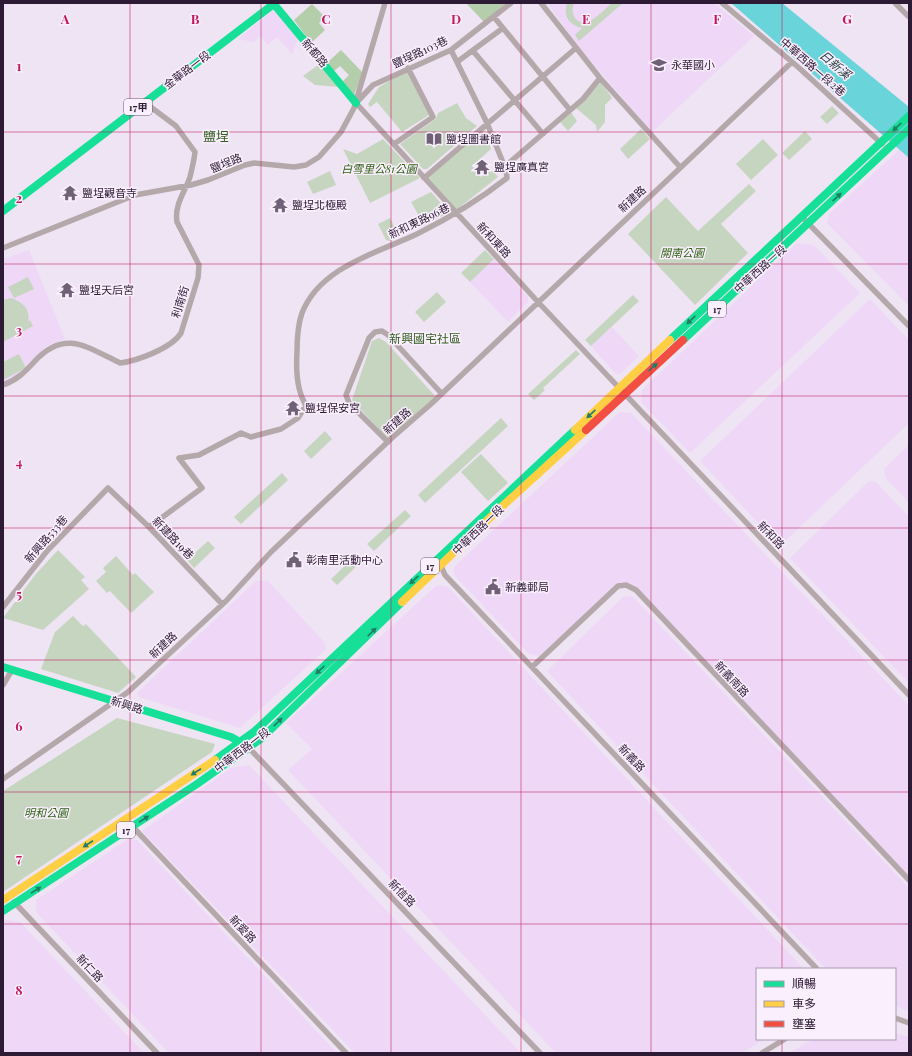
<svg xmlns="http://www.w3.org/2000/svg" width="912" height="1056" font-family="'Playfair Display','Noto Sans TC',serif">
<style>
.built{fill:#eed7f7}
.green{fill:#c6d5c0}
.forest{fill:#b4cdaa}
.water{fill:#6ad4db}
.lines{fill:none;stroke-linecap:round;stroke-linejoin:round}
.street{stroke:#b5a8aa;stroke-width:5.5}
.fast{stroke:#16e098;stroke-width:8}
.slow{stroke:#ffcf43;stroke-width:8}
.jam{stroke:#f24e42;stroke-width:8}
.oneway{fill:#227d66}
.grid{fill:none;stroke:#c2185b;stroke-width:1;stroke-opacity:0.55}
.labels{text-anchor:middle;stroke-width:3;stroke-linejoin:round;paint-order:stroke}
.shield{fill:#faeffd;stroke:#6a5a70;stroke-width:1}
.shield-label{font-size:10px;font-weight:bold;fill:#2d1a34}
.street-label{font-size:11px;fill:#2d1a34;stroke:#faeffd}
.poi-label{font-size:11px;fill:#2d1a34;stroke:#faeffd;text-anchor:start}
.park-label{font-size:11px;font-style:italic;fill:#2f6213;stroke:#faeffd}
.water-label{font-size:12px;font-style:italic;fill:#233c3c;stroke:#faeffd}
.neighbourhood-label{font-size:12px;fill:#335c21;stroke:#faeffd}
.quarter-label{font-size:13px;fill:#335c21;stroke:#faeffd}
.grid-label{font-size:13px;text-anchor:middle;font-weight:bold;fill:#c2185b;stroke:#faeffd;stroke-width:3;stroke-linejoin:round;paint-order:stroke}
</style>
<rect width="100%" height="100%" fill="#efe4f4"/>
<path class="built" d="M547 3H714L754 36 652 132 582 51Z
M274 9 298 38 292 54 277 37 268 45 260 36 254 42 238 39Z
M900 149 909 158V306L827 223 829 214Z
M797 243 814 245 860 293 690 453 641 402 642 390Z
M29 250 65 339 45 347 31 366 3 385V259Z
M494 259 528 297V302L508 322 470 282Z
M870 299 909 340V423L780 546 700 461Z
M612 327 639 356 620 374H616L591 346Z
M620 412 631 413 909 706V876L637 588 629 583 620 582 539 656 529 654 454 575V567Z
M909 445V503L885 477 884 469Z
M869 481 876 482 909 517V683L790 558Z
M256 581H268L325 643 326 649 240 728 139 697 137 693Z
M437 585 448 587 804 969H757V1039H765L742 1053H556L288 770 312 749 286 723Z
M624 596 633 597 909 888V1011L895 1006V969H826L547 671Z
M249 765 521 1053H355L142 831 231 768Z
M128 839 137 840 337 1053H169L36 912V900Z
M7 920 20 922 144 1053H3V922Z
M895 1033 909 1037V1053H790L813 1039H895Z"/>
<path class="green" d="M567 3H574C572 8 572 13 575 18 586 32 603 10 612 3H623L579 41 575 35 582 28C569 25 563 16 567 3Z
M321 63 340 87 315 85 303 76Z
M408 70 429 115 402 132 377 102 370 107 368 104 379 87Z
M601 82 612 98 605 105V122L597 132 596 125 576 108Z
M457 103 466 118 477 126 427 169H423L400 144 436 119 438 113Z
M832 106 839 113 827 124 820 117Z
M571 112 577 121 568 131 560 122Z
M484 128 491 149 472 166 480 177 492 169 498 177 456 210 425 177Z
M641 129 650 139 628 159 620 149Z
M805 131 812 139 789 160 782 153Z
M383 139 420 178 370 203 343 149 357 154Z
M763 139 778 155 751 180 736 164Z
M330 171 336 185 313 194 307 182Z
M749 184 756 191 721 224 748 253 695 305 628 234 666 197 698 231Z
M431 192 446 209 444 215 424 225 411 202Z
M390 218 399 236 390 241 386 240 378 224Z
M485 250 494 259 470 282 461 273Z
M28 277 34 289 14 298 8 287Z
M437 292 446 302 424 322 415 312Z
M633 295 639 301 591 346 585 340Z
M11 298C21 301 31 309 28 321L30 320 33 326 3 342V300Z
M379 338 386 342 436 397 389 440 352 400 372 341Z
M576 350 580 354 543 388 545 390 534 400 528 394Z
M19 354 26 368 3 380V362Z
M501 418 508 426 425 503 418 495Z
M325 431 332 439 311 459 304 451Z
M481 454 508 483 488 501 461 472Z
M282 473 288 480 241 524 234 517Z
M405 510 411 516 374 551 367 544Z
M208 541 215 548 194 568 187 560Z
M58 550 85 577 81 580 89 589 43 630 3 618 35 575Z
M116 556 133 575 135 573 154 592 131 613 110 591 107 593 96 581 106 572 103 568Z
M353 558 359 564 337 585 331 579Z
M73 616 83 626 86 624 136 677 118 693 41 669 55 632Z
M117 718 215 744 212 752 3 892V791Z"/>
<path class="forest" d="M466 3H506L484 22Z
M312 4 325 17 319 23 325 30 311 43 294 20Z
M341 50 363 73 354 95 343 81 349 75 340 66 334 71 327 63Z"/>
<path class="water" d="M731 3H782L909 107V158Z"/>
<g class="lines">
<path class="street" d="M511 3 451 50 373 85 356 103 538 302 909 695
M541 3 600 78 680 167
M722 3 798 67 882 144
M895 3 908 16
M494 17 570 110
M473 51 543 134
M457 62 503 28
M394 144 433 117 408 68
M506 170 509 163 583 99 600 78
M424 178 576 48
M801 216 909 326
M3 248 135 195 191 185 208 180 245 165 254 163 294 167 306 165 319 157 341 132 354 108 385 3
M3 385C17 380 25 372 35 361 65 329 87 347 120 363 137 361 172 348 181 333L198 278 199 265 177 222C174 205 185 192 190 177 192 169 194 160 195 152L176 126 144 102
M388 442 349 403 346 395 369 338 375 332 382 331 388 335 442 394
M149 527 202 488 179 458 199 455 241 433 251 437 281 429 298 418 306 405C296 390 296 368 297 352 297 339 298 324 302 313 320 267 377 253 417 234 449 218 479 200 507 178L506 170 487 123 451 50
M440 564 445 575 817 969
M3 607 47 551 108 488 149 527 222 604
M532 667 618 586 626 585 636 590 909 880
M3 685 12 670
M249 748 540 1053
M3 779 128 692 226 601 271 552 393 437 431 404 792 62
M131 825 346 1053
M14 902 157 1053
M895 1018 909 1023
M762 1053 785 1039"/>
<path class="fast" d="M273 3 356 103
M3 211 275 3
M670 340 909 116
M683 340 909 129
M3 667 231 737 245 745
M215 760 255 731 575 430
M3 911 197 784 262 738 402 602"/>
<path class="slow" d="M575 430 670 340
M402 602 496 512 586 430
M3 900 215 760"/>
<path class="jam" d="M586 430 683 340"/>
</g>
<defs><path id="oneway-solid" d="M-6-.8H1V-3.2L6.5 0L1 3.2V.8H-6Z"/></defs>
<g class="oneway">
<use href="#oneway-solid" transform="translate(897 127) rotate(137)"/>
<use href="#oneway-solid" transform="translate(837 197) rotate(-43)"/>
<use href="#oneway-solid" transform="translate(691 320) rotate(137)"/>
<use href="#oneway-solid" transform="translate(653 367) rotate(-42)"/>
<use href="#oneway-solid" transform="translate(591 414) rotate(137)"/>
<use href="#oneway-solid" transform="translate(414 580) rotate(137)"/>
<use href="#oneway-solid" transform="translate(372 632) rotate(-44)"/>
<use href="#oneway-solid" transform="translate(320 670) rotate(137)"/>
<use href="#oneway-solid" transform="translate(278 722) rotate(-44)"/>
<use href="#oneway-solid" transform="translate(196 772) rotate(147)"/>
<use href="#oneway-solid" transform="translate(144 819) rotate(-33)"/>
<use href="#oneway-solid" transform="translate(88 844) rotate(147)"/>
<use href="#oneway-solid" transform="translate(36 890) rotate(-33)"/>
</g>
<path class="grid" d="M130 3V1053M261 3V1053M391 3V1053M521 3V1053M651 3V1053M782 3V969M3 132H909M3 264H909M3 396H909M3 528H909M3 660H909M3 792H909M3 924H909M782 1039V1053"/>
<defs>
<symbol id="school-bare" viewBox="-9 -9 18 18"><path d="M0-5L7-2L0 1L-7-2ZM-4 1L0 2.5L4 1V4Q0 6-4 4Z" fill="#716177" stroke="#faeffd" stroke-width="2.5" paint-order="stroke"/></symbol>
<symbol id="library-bare" viewBox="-9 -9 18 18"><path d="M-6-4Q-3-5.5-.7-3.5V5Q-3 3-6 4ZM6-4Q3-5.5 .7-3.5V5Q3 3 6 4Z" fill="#716177" stroke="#faeffd" stroke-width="2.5" paint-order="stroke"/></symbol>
<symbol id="temple-bare" viewBox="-9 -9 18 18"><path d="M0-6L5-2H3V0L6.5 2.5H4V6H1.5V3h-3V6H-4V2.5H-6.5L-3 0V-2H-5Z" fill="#716177" stroke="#faeffd" stroke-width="2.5" paint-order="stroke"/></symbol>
<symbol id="civic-bare" viewBox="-9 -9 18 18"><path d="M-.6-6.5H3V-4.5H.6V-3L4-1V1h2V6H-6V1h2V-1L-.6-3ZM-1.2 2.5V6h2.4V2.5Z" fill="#716177" stroke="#faeffd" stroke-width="2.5" paint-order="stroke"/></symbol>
</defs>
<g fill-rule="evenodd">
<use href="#school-bare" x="648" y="54" width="22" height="22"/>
<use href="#library-bare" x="423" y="128" width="22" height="22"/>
<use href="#temple-bare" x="471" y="156" width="22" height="22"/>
<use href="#temple-bare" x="59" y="182" width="22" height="22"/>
<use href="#temple-bare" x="269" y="194" width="22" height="22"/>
<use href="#temple-bare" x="56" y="279" width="22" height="22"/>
<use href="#temple-bare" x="282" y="397" width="22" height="22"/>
<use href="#civic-bare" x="283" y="549" width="22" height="22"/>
<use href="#civic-bare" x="482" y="576" width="22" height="22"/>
</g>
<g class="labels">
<g class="shield">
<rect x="124" y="99" width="28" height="16" rx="3"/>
<rect x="708" y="301" width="18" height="16" rx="3"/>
<rect x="421" y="558" width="18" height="16" rx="3"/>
<rect x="117" y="822" width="18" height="16" rx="3"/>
</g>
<g class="shield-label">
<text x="138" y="111">17甲</text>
<text x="717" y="313">17</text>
<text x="430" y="570">17</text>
<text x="126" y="834">17</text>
</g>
<g class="street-label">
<text transform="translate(420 52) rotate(-25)" y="4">鹽埕路103巷</text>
<text transform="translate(315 53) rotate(50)" y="4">新都路</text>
<text transform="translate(813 67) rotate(41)" y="4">中華西路一段2巷</text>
<text transform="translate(187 70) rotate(-37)" y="4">金華路一段</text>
<text transform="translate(226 163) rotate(-22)" y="4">鹽埕路</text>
<text transform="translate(632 199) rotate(-43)" y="4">新建路</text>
<text transform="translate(419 221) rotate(-26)" y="4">新和東路96巷</text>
<text transform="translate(494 240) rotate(47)" y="4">新和東路</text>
<text transform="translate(760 269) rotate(-42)" y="4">中華西路一段</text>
<text transform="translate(180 302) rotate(-73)" y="4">利南街</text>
<text transform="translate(397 421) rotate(-42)" y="4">新建路</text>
<text transform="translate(478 530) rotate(-44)" y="4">中華西路一段</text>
<text transform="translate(771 535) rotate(46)" y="4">新和路</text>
<text transform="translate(173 538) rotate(46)" y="4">新建路19巷</text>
<text transform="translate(46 539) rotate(-49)" y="4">新興路533巷</text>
<text transform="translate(163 645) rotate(-43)" y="4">新建路</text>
<text transform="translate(732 679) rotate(47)" y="4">新義南路</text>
<text transform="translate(127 705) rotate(17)" y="4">新興路</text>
<text transform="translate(242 750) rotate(-37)" y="4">中華西路一段</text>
<text transform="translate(632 758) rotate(47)" y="4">新義路</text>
<text transform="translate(402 893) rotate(46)" y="4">新信路</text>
<text transform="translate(243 929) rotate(47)" y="4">新愛路</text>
<text transform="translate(90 968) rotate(47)" y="4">新仁路</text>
</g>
<g class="poi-label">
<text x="671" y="69">永華國小</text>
<text x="446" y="143">鹽埕圖書館</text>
<text x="494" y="171">鹽埕廣真宮</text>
<text x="82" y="197">鹽埕觀音寺</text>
<text x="292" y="209">鹽埕北極殿</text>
<text x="79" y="294">鹽埕天后宮</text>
<text x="305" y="412">鹽埕保安宮</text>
<text x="306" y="564">彰南里活動中心</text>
<text x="505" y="591">新義郵局</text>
</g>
<g class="park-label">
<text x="379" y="173">白雪里公81公園</text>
<text x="682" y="257">開南公園</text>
<text x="46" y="817">明和公園</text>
</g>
<g class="water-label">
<text transform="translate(835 65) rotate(40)" y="4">日新溪</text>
</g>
<g class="neighbourhood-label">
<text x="425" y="343">新興國宅社區</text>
</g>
<g class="quarter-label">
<text x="216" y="141">鹽埕</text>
</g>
</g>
<g class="grid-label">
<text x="65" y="24">A</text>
<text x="195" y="24">B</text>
<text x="326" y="24">C</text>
<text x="456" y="24">D</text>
<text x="586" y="24">E</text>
<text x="717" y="24">F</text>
<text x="847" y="24">G</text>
<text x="19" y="71">1</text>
<text x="19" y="203">2</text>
<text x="19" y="335">3</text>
<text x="19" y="467">4</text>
<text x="19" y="599">5</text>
<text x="19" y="731">6</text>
<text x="19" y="863">7</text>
<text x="19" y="995">8</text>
</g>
<rect width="912" height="1056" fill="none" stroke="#2d1a34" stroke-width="8"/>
<rect x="756" y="968" width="140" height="72" fill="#faeffd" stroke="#a89aad"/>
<rect x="764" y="981" width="20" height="6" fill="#16e098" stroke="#a89aad"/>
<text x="792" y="988" font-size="12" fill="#2d1a34">順暢</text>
<rect x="764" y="1001" width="20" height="6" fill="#ffcf43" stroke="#a89aad"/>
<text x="792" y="1008" font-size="12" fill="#2d1a34">車多</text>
<rect x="764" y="1021" width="20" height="6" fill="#f24e42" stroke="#a89aad"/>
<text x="792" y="1028" font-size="12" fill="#2d1a34">壅塞</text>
</svg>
